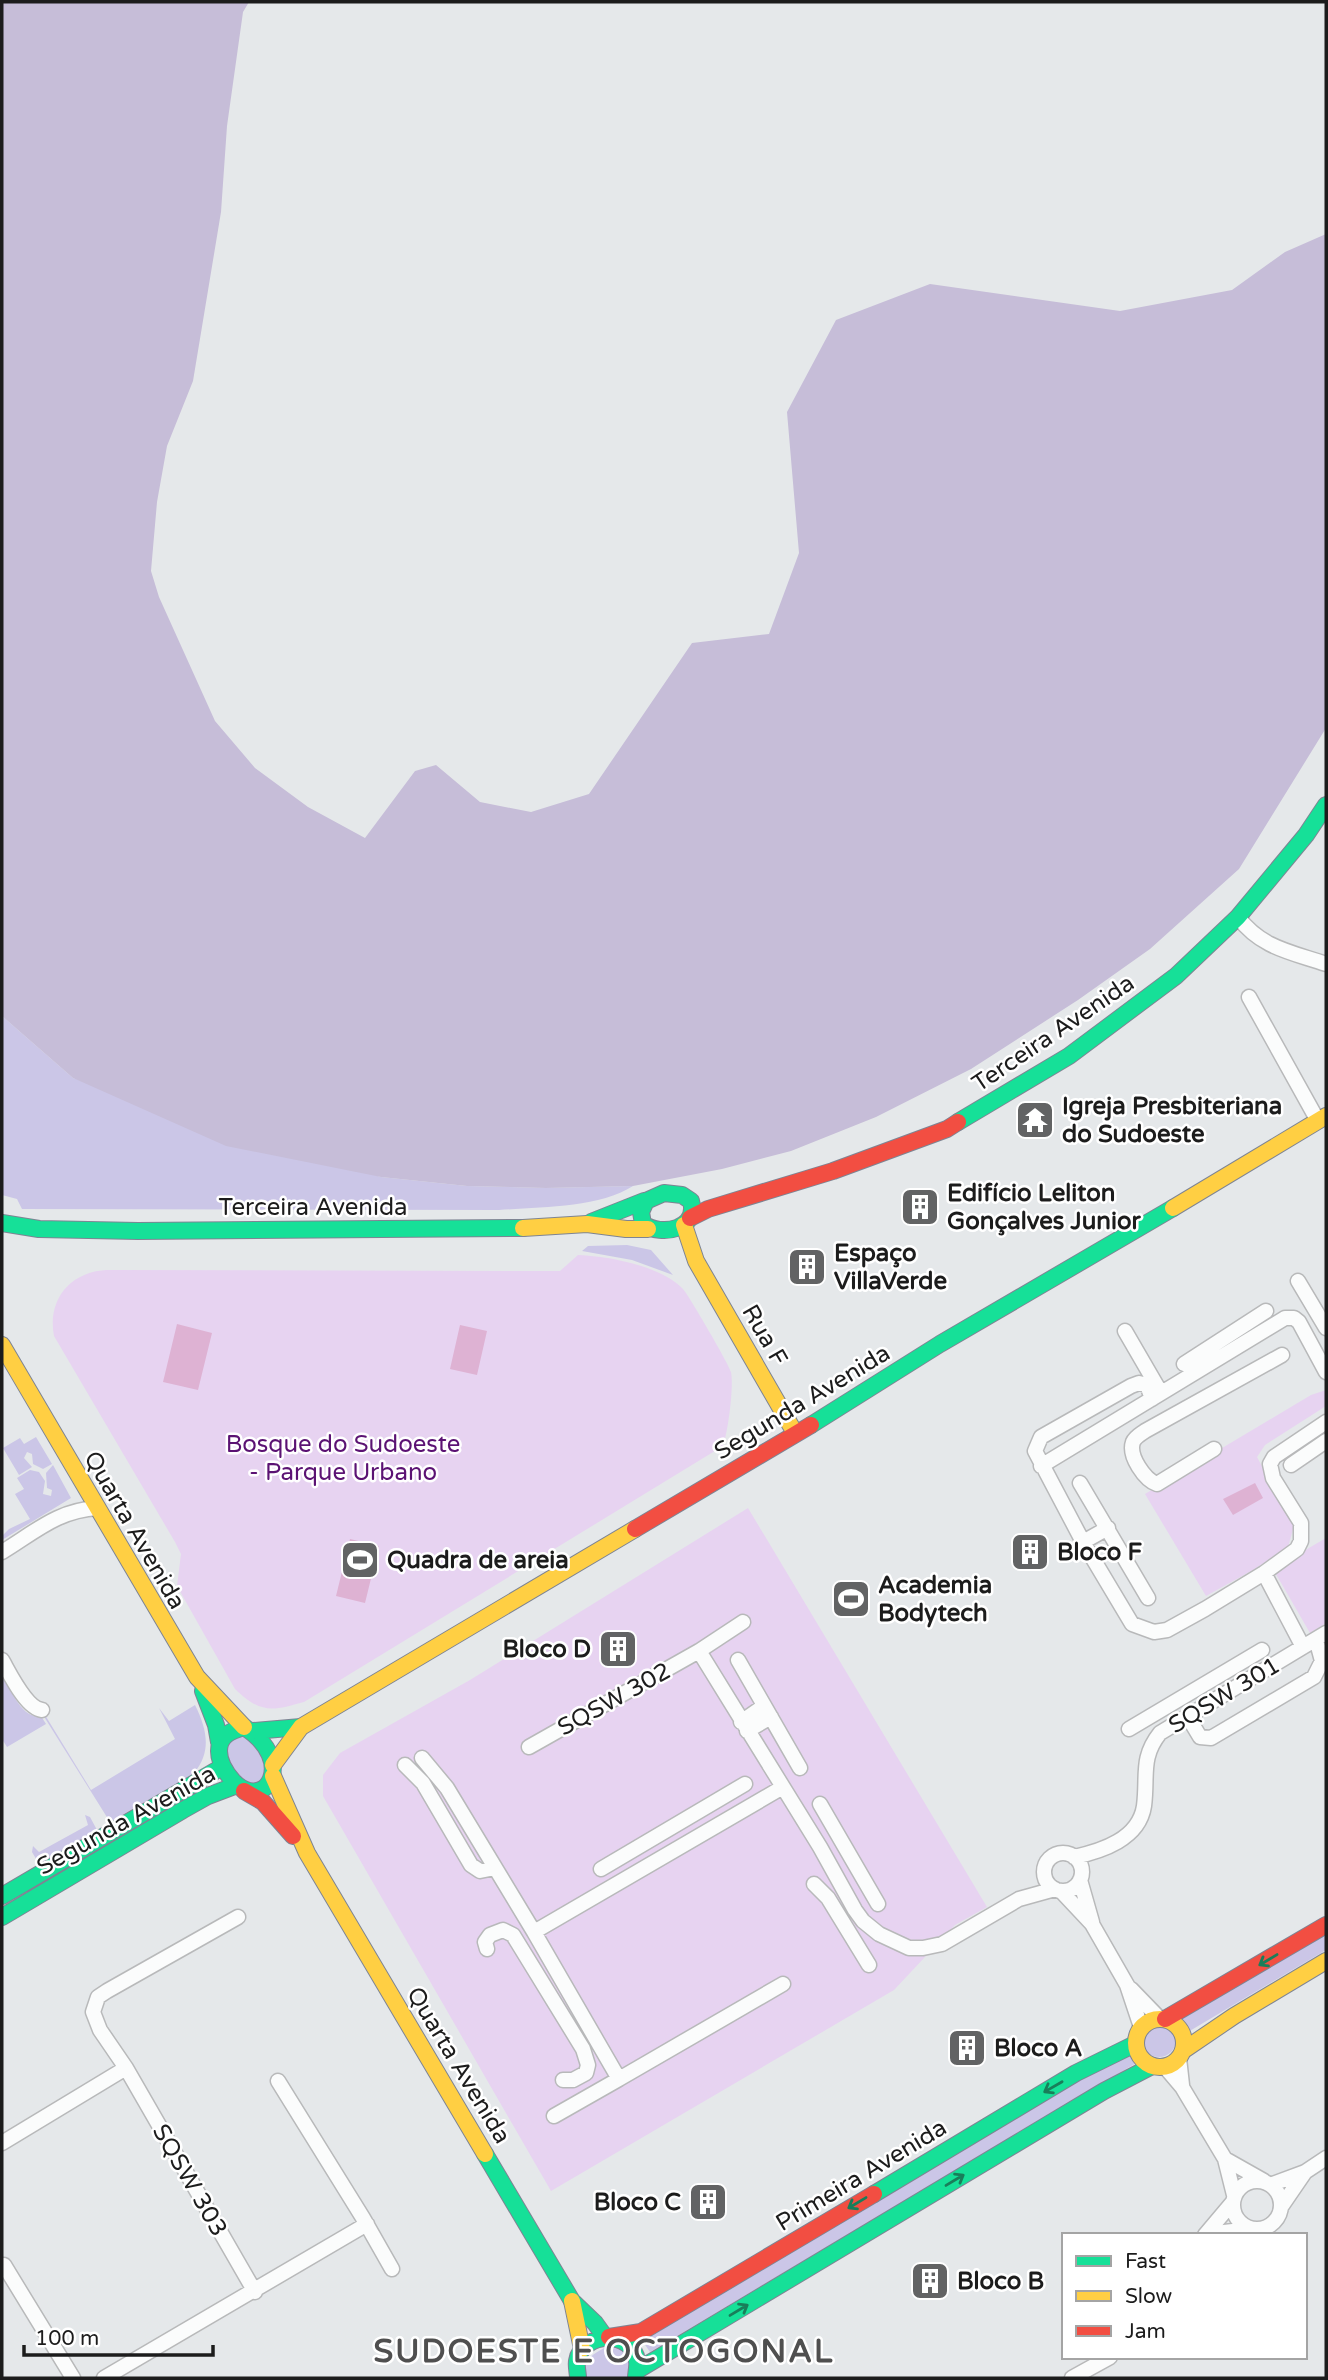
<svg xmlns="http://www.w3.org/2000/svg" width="1328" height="2380" font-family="'Varela Round',sans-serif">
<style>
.grass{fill:#cbc6e7}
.forest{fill:#c6bdd8}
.park{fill:#e7d3f1}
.pitch{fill:#deb2d3}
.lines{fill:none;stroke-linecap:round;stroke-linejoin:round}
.street-casing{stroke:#b8b9ba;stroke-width:17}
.fast-casing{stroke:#7e8493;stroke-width:18}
.slow-casing{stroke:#7e8493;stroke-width:18}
.jam-casing{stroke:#7e8493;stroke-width:18}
.street{stroke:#fbfcfc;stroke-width:14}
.fast{stroke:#16e098;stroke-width:16}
.slow{stroke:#ffcf43;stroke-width:16}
.jam{stroke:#f24e42;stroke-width:16}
.oneway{stroke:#197e5a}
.labels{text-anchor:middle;stroke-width:5;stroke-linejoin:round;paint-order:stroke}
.street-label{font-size:24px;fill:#1c1c1c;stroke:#fff}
.poi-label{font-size:24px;font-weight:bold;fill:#1c1c1c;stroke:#fff;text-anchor:start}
.park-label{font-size:24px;fill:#5b1273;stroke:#fff}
.district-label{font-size:32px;font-weight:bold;letter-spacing:2px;fill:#4f4f4f;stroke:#fff}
</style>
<rect width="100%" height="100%" fill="#e5e8ea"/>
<path class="grass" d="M2 1016 73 1078 381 1177 467 1186 546 1188 633 1186C599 1208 539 1207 499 1210L22 1209 17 1199 2 1195Z
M627 1245 651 1250 673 1275 632 1260 582 1251 588 1246Z
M36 1437 52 1464 43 1469 33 1464 32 1454 27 1452 24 1458 32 1467 19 1475 3 1448 20 1438 24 1444Z
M53 1465 71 1498 2 1540V1536L9 1529 30 1519 15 1494 24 1489 17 1478 30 1470 39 1472 45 1481 43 1494 51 1496 52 1490 47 1488 46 1473Z
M2 1673C11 1688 20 1719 41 1716L46 1724 7 1747 2 1739Z
M195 1705C207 1729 212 1752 194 1773L110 1822 43 1715H45L91 1790 175 1739 159 1708 169 1721Z
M232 1733 256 1740 269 1774 254 1786 230 1772 226 1739Z
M85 1815 90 1817 97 1830 39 1864 32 1852 33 1846 39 1852 88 1825Z
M1326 1931V1950L1188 2032 1179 2019Z
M1142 2040a17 17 0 1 1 34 0a17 17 0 1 1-34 0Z
M1130 2048 1138 2062 650 2352 641 2339Z
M606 2347 630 2350V2374L626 2378H584C581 2362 592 2354 606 2347Z"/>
<path class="forest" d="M2 2H249L243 12 227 126 221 212 193 381 167 446 157 502 151 571 159 597 215 721 255 768 308 807 365 838 415 771 436 765 480 802 531 812 589 794 692 643 769 634 799 553 787 412 836 320 930 284 1120 311 1232 290 1285 252 1326 234V728L1239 869 1150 949 1078 1000 971 1069 876 1117 791 1151 722 1169 633 1186 546 1188 467 1186 381 1177 226 1146 73 1078 2 1016Z"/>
<path class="park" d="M578 1255C607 1256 662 1266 683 1289 688 1294 730 1366 731 1372 734 1387 728 1432 723 1446L304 1702C272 1711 261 1714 235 1689L177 1586 181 1554 175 1542 54 1336C47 1300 70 1272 106 1270L560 1271Z
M1326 1390V1406L1265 1445 1257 1457 1294 1526 1288 1547 1253 1570 1206 1596 1145 1494 1311 1395Z
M748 1508 987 1907 955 1925 894 1990 551 2191 323 1796V1775L340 1753 470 1680Z
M1326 1538V1623L1310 1633 1273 1569Z"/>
<path class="pitch" d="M177 1324 212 1333 198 1390 163 1382Z
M460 1325 487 1331 477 1375 450 1369Z
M1255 1483 1263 1498 1233 1515 1223 1499Z
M350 1539 379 1546 365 1603 336 1596Z"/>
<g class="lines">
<defs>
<path id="street" d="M1238 917C1261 948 1291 952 1326 964
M1249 997 1318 1121
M1298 1281 1326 1328
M1125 1331 1161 1393
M1184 1364 1266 1311
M1152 1399 1147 1385 1139 1383 1131 1386 1041 1437 1035 1451 1083 1542 1132 1624 1154 1632 1167 1630 1205 1609 1264 1573 1297 1549 1301 1541V1523L1273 1478 1270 1464 1274 1457 1326 1422
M1214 1449 1157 1484C1145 1480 1128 1456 1133 1442 1135 1437 1141 1434 1145 1431L1282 1355
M1291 1465 1326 1441
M1041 1466 1285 1318H1294L1299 1322 1326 1372
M1080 1483 1148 1598
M1083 1542 1108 1528
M2 1552C35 1532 58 1510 98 1508
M1264 1573 1303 1647
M699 1651 820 1847 855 1910 863 1921 879 1934 909 1948H923L942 1944 1019 1899 1055 1889
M2 1660C10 1674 26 1708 42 1710
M738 1660 800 1768
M1188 1717 1200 1737 1211 1738 1314 1677 1322 1661 1316 1639
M741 1722 764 1706
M1129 1729 1262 1650
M747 1731 771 1717
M529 1747 699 1651 743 1622
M422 1758 447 1788 534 1932
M405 1765 423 1783 471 1865 480 1871 495 1868
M783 1787 534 1932 619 2079 783 1984
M820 1804 878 1904
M1044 1872a19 19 0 1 1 38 0a19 19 0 1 1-38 0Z
M1074 1857C1102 1851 1139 1839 1144 1806 1148 1776 1140 1758 1160 1733L1326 1633
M601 1869 745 1784
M1080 1880 1092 1922
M814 1884 828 1898 869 1965
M1061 1891 1092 1924 1127 1985 1141 2027
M238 1917 107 1991 98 1997 93 2012 100 2030 126 2068 255 2292
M487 1949 485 1942 490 1935 503 1930 513 1935 583 2049 588 2065 586 2073 573 2080H563
M1131 1989 1160 2019
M1179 2058 1182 2085
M1165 2067 1182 2087 1225 2159 1234 2195
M278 2081 363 2218 392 2269
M554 2116 619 2079
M2 2143 126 2068
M1225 2159 1264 2181
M1233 2205a24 24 0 1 1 48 0a24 24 0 1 1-48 0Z
M1270 2185 1305 2172 1326 2158
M1281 2207 1305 2172
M1206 2234 1251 2229
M1205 2235 1232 2203
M4 2265 73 2378
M104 2378 367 2224
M1072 2378 1110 2357"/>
<path id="fast" d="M958 1122 1069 1056 1176 976 1238 917 1306 835 1326 805
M664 1193 682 1195 691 1201C699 1229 662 1237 643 1224L641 1212 646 1201Z
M591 1222 644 1201
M2 1223 39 1229 138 1231 523 1228
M811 1425 940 1344 1173 1208
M203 1691 216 1725 219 1742
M244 1727C298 1761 265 1814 233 1781 226 1773 219 1762 219 1751 219 1735 231 1731 244 1727Z
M253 1731 301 1727
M2 1896 222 1767
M2 1917 183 1810 208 1796 237 1785
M485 2154 572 2301 595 2323 605 2337
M874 2194 1076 2073 1135 2044
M638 2370 1104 2091 1152 2066
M578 2378C578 2373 576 2366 577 2361 582 2331 633 2330 637 2361 638 2366 636 2373 636 2378"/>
<path id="slow" d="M1173 1208 1326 1116
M684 1225 696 1261 795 1433
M523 1228 587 1224 626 1229H648
M2 1345 197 1677 244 1727
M273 1765 301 1727 635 1529
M273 1776 307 1853 485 2154
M1136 2043a24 24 0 1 1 48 0a24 24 0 1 1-48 0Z
M1184 2050 1234 2016 1326 1961
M572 2301 582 2349"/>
<path id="jam" d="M690 1218 708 1209 833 1171 947 1129 958 1122
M635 1529 811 1425
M244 1791 263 1802 293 1836
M1165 2019 1326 1925
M609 2337 641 2332 874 2194"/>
</defs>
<use href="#street" class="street-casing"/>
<use href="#fast" class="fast-casing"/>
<use href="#slow" class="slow-casing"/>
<use href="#jam" class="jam-casing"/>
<use href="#street" class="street"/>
<use href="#fast" class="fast"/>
<use href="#slow" class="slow"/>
<use href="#jam" class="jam"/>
</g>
<defs><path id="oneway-shaft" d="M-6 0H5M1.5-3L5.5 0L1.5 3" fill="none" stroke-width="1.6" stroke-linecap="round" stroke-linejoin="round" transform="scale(1.75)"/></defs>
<g class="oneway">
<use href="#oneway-shaft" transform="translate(1268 1960) rotate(149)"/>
<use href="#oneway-shaft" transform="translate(1053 2087) rotate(150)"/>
<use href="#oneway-shaft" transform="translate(955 2180) rotate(-31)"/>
<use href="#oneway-shaft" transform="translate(857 2203) rotate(149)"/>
<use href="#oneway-shaft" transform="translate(739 2310) rotate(-31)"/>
</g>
<defs>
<symbol id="temple-square" viewBox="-11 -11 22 22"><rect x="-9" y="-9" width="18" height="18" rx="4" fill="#626364" stroke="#fff"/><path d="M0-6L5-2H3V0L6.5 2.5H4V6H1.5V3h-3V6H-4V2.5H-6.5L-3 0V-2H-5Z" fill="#fff"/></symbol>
<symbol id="building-square" viewBox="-11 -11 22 22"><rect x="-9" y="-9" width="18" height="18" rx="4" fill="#626364" stroke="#fff"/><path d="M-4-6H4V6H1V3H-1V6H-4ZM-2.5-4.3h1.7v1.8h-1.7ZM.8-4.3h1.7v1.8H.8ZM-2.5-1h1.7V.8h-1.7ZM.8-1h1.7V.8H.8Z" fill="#fff"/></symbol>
<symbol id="stadium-square" viewBox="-11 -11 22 22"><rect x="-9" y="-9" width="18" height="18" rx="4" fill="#626364" stroke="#fff"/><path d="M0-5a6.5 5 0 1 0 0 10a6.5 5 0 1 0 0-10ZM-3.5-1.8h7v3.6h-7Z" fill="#fff"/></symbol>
</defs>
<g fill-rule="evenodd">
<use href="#temple-square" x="1013" y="1098" width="44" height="44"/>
<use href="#building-square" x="898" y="1185" width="44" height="44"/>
<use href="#building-square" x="785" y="1245" width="44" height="44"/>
<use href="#building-square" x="1008" y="1530" width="44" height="44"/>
<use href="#stadium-square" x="338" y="1538" width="44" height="44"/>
<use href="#stadium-square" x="829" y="1577" width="44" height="44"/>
<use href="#building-square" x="596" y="1627" width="44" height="44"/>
<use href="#building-square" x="945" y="2026" width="44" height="44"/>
<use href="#building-square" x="686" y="2180" width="44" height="44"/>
<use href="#building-square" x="908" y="2259" width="44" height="44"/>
</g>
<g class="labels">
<g class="street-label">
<text transform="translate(1053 1033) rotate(-34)" y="8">Terceira Avenida</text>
<text x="313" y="1215">Terceira Avenida</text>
<text transform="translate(765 1335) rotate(60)" y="8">Rua F</text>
<text transform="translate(802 1402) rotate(-31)" y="8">Segunda Avenida</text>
<text transform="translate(135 1530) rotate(60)" y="8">Quarta Avenida</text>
<text transform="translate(1224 1695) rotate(-31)" y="8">SQSW 301</text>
<text transform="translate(614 1699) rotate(-29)" y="8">SQSW 302</text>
<text transform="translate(126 1820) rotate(-29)" y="8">Segunda Avenida</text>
<text transform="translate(459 2065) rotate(59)" y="8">Quarta Avenida</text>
<text transform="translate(861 2175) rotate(-31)" y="8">Primeira Avenida</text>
<text transform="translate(190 2180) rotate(60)" y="8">SQSW 303</text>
</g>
<g class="poi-label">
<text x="1062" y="1114">Igreja Presbiteriana<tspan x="1062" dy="28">do Sudoeste</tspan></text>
<text x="947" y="1201">Edifício Leliton<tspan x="947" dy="28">Gonçalves Junior</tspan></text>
<text x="834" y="1261">Espaço<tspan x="834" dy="28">VillaVerde</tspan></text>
<text x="1057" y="1560">Bloco F</text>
<text x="387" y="1568">Quadra de areia</text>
<text x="878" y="1593">Academia<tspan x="878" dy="28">Bodytech</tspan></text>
<text x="591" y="1657" text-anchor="end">Bloco D</text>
<text x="994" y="2056">Bloco A</text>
<text x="681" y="2210" text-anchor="end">Bloco C</text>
<text x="957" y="2289">Bloco B</text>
</g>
<g class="park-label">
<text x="343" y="1452">Bosque do Sudoeste<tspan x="343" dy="28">- Parque Urbano</tspan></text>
</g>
<g class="district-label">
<text x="604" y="2362">SUDOESTE E OCTOGONAL</text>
</g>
</g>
<rect width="1328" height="2380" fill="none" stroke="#1c1c1c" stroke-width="7"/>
<rect x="1062" y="2233" width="245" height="126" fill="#ffffff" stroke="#a4a4a4" stroke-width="2"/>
<rect x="1076" y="2256" width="35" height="10" fill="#16e098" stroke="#a4a4a4" stroke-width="2"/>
<text x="1125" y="2268" font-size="21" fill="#1c1c1c">Fast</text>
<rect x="1076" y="2291" width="35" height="10" fill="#ffcf43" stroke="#a4a4a4" stroke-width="2"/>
<text x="1125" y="2303" font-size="21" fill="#1c1c1c">Slow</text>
<rect x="1076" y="2326" width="35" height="10" fill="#f24e42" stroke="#a4a4a4" stroke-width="2"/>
<text x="1125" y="2338" font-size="21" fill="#1c1c1c">Jam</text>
<path d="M24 2345v10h189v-10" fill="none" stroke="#1c1c1c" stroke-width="3.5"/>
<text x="35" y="2345" font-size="21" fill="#1c1c1c" stroke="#ffffff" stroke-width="5" paint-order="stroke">100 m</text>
</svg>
